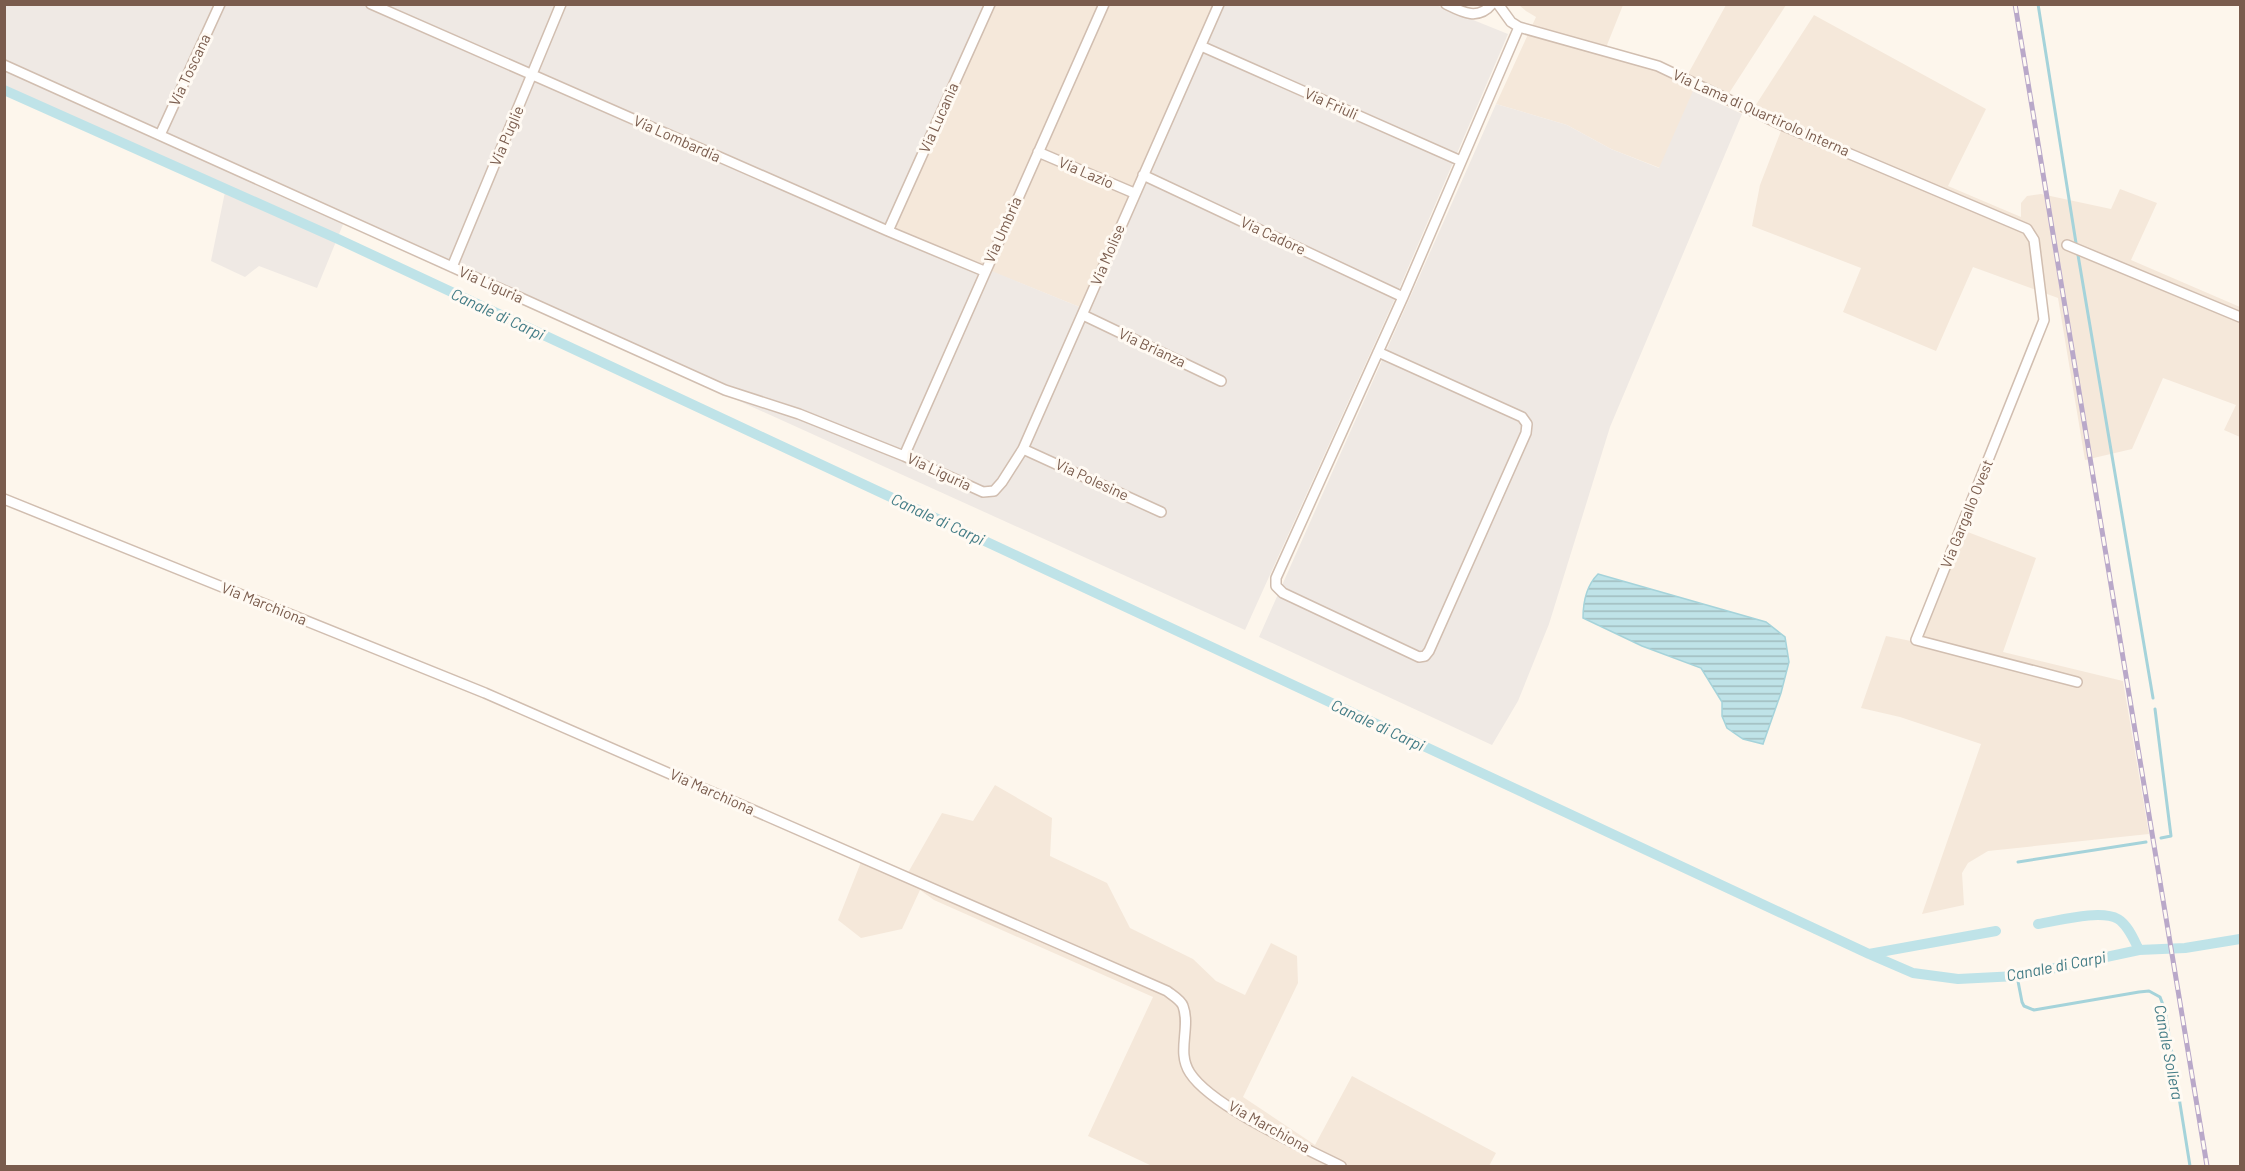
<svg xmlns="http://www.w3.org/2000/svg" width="2245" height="1171" font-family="Barlow,sans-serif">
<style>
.residential{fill:#f5e8da}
.industrial{fill:#efe9e4}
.water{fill:url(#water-rules);stroke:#a5d3da;stroke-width:1.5}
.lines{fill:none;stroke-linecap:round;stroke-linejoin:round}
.stream{stroke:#a5d3da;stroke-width:3}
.canal{stroke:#bfe3e8;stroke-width:10}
.minor-casing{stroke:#d1beb0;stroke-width:12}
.minor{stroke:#fff;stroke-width:9}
.rail-casing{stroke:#b9a8c9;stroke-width:5}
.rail{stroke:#fffaf3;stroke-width:3;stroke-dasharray:9;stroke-linecap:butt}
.labels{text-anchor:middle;stroke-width:6;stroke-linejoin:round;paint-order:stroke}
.street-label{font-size:15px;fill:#7a5c4d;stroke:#fffaf3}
.water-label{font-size:16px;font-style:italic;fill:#437c86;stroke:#fffaf3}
</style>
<defs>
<pattern id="water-rules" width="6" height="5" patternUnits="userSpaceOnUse" patternTransform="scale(1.5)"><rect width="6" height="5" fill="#bfe3e8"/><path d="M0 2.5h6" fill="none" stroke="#a0bbbe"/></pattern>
</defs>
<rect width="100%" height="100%" fill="#fdf6ec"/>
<path class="residential" d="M987 5H1214L1082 308 889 230Z
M1519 5H1623L1603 55 1657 71 1683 83 1726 5H1786L1724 101 1750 114 1814 15 1986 109 1948 186 2021 217V203L2027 196 2041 194 2111 209 2120 189 2157 203 2131 260 2240 307V437L2224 430 2236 405 2163 378 2132 449 2085 460 2058 298 1973 267 1936 351 1843 312 1861 268 1752 226 1760 185 1781 131 1694 91 1660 168 1611 149 1567 125 1496 104 1536 17 1526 11Z
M1965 531 2036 558 2003 652 2123 681 2149 834 1988 851 1968 863 1962 873 1964 905 1922 914 1981 744 1900 717 1861 708 1886 636 1921 643Z
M995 785 1052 818 1050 856 1107 883 1130 928 1193 959 1216 981 1245 995 1271 943 1297 956 1298 983 1243 1097 1315 1145 1352 1076 1496 1153 1489 1166H1152L1088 1136 1153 997 934 900 920 890 902 929 861 938 838 920 863 857 905 878 942 813 973 821Z"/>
<path class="industrial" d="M5 5H987L889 229 1082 308 1214 5H1436L1508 34 1393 303 1245 630 344 222 317 288 259 266 245 277 211 261 226 187 5 86Z
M1693 91 1742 114 1610 427 1549 624 1518 701 1492 745 1259 637 1496 104 1567 125 1611 149 1659 168Z"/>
<path class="water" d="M1598 574 1766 622 1785 637 1789 662 1781 693 1763 744 1743 739 1727 728 1722 716V702L1701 668 1642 646 1583 618C1583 601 1586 586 1598 574Z"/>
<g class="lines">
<path class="stream" d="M2038 4 2076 243
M2078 255 2153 698
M2155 709 2171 836 2161 838
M2018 862 2146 842
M2017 976 2022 1002 2024 1006 2034 1010 2139 992 2149 991 2160 997 2165 1010 2190 1166"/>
<path class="canal" d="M4 90 338 239 1869 954 1913 973 1958 979 2017 976 2139 950 2185 948 2240 939
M2038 924C2058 921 2100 909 2118 919 2128 925 2134 940 2139 950
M1869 954 1996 931"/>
<defs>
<path id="minor" d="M371 4 888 231 984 271
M1446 4C1462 12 1478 21 1492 4
M1498 4 1511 22 1519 27 1658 66 1784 126 2027 229 2034 240 2044 320 1916 640 2077 682
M1201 46 1461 161
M4 65 725 390 799 414 904 456 983 492 994 491 1002 482 1023 449 1219 4
M160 135 220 4
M1038 152 1134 193
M1143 175 1403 297
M888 231 990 4
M2067 245 2240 317
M452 267 561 4
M1083 315 1221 381
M1378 352 1522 417 1527 424 1526 433 1429 651 1425 656 1419 657 1283 593 1276 586V578L1403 297 1519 27
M1023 449 1161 512
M904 456 1104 4
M4 499 485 693 1167 991C1172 995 1181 1000 1183 1006 1191 1028 1176 1052 1190 1073 1212 1107 1303 1147 1341 1166"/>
</defs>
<use href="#minor" class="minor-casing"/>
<use href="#minor" class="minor"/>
<defs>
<path id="rail" d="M2015 4 2207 1166"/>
</defs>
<use href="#rail" class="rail-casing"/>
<use href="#rail" class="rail"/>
</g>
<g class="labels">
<g class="street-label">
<text transform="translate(190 70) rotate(-65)" y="5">Via Toscana</text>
<text transform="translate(1331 104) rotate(24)" y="5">Via Friuli</text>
<text transform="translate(1761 113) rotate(24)" y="5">Via Lama di Quartirolo Interna</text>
<text transform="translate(939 118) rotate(-66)" y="5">Via Lucania</text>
<text transform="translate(507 136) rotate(-67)" y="5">Via Puglie</text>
<text transform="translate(677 139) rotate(24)" y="5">Via Lombardia</text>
<text transform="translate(1086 173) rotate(23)" y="5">Via Lazio</text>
<text transform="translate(1003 230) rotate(-66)" y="5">Via Umbria</text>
<text transform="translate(1273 236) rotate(25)" y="5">Via Cadore</text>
<text transform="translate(1108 255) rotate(-67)" y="5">Via Molise</text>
<text transform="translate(491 285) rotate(24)" y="5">Via Liguria</text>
<text transform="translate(1152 348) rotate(25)" y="5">Via Brianza</text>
<text transform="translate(939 472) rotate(25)" y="5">Via Liguria</text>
<text transform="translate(1092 480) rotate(25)" y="5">Via Polesine</text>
<text transform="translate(1967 514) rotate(-68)" y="5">Via Gargallo Ovest</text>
<text transform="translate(264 604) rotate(22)" y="5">Via Marchiona</text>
<text transform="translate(712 792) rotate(24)" y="5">Via Marchiona</text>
<text transform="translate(1269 1127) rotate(29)" y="5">Via Marchiona</text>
</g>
<g class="water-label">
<text transform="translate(498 314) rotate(25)" y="6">Canale di Carpi</text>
<text transform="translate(938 519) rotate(25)" y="6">Canale di Carpi</text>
<text transform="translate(1378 725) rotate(25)" y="6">Canale di Carpi</text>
<text transform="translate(2056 966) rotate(-11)" y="6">Canale di Carpi</text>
<text transform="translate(2169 1052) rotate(79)" y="6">Canale Soliera</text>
</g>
</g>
<rect width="2245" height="1171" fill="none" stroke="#7a5c4d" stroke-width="12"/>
</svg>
